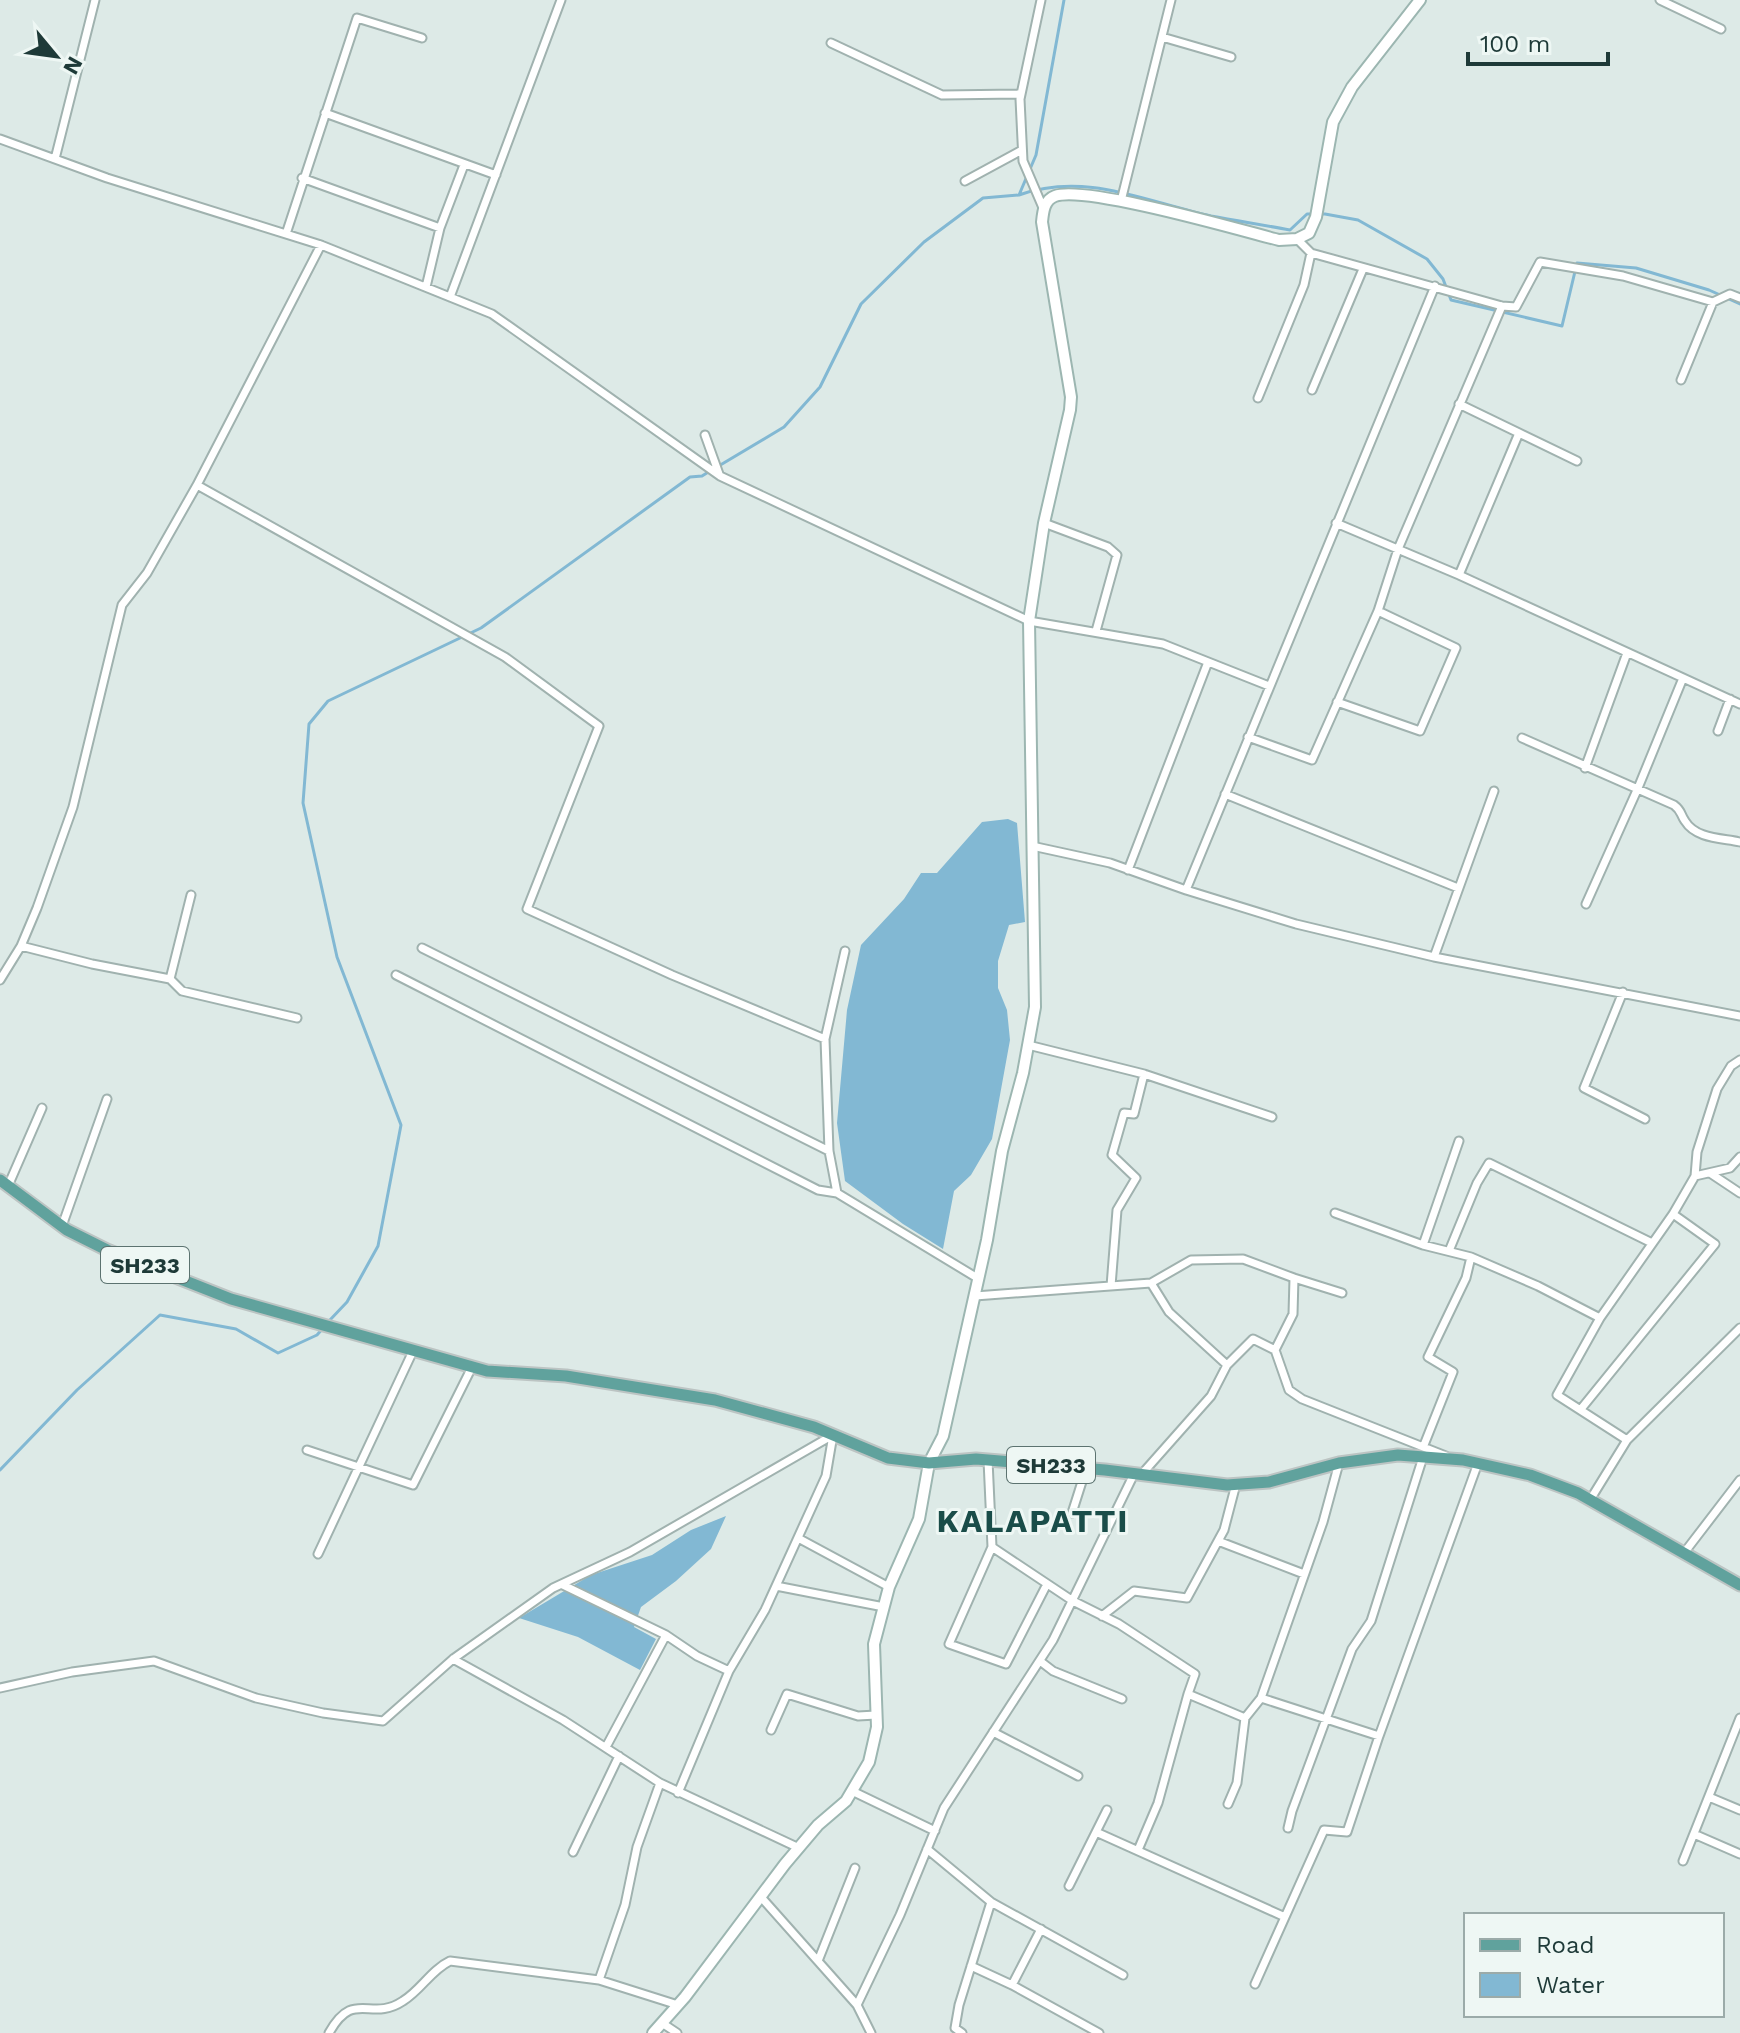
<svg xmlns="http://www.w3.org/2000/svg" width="1740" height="2033" font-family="'Work Sans',sans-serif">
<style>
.water{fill:#82b8d3}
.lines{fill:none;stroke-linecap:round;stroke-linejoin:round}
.stream{stroke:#82b8d3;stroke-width:3}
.minor-casing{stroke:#a0b2af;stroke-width:11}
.secondary-casing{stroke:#9cb6b1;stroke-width:14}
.primary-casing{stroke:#bcc4c3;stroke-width:15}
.minor{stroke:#fff;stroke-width:7}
.secondary{stroke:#fff;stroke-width:10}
.primary{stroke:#60a29d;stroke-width:11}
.labels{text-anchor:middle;stroke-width:6;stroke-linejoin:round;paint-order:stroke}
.shield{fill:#eef7f4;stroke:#5c7370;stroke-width:2}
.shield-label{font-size:22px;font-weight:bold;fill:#1e3a38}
.district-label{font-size:32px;font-weight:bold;letter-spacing:2px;fill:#1a4d49;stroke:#eef7f4}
</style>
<rect width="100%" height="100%" fill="#ddeae7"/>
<path class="water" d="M1008 819 1017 823 1025 922 1009 925 998 961V988L1007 1010 1010 1040 992 1139 971 1175 954 1191 943 1249 903 1224 845 1181 837 1123 847 1010 861 945 904 899 921 873H937L982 822Z
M726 1516 711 1549 676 1581 641 1607 634 1627 656 1639 640 1670 578 1637 519 1618 591 1575 652 1555 691 1530Z"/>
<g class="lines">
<path class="stream" d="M1019 195C1086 171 1146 202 1211 216 1237 221 1264 225 1290 230L1307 214H1325L1358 220 1427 259 1443 279 1451 300 1562 326 1577 263 1636 268 1709 290 1740 304
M717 467 784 427 820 387 861 304 924 242 983 198 1019 195 1036 155 1064 0
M329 1321 347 1302 378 1246 401 1125 337 957 303 803 309 724 328 701 481 628 690 477 702 476 710 471
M0 1470 77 1390 160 1315 236 1329 278 1353 317 1335 324 1327"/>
<defs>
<path id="minor" d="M1041 0 1020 99 1023 161 1044 210
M1660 0 1721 29
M1162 37 1231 57
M831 43 942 95 1020 94
M325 113 496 175
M0 139 107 178 321 245 492 314 720 476 1029 621 1163 644 1269 686
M55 159 95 0
M302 178 440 228
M965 181 1022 150
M1121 201 1171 0
M286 234 357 18 422 38
M1297 239 1311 253 1502 306 1516 307 1540 262 1623 276 1713 302 1730 294 1740 298
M426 287 440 228 464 165
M450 297 561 0
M1681 380 1713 302
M1312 390 1363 269
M1258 398 1304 285 1311 253
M1519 433 1577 461
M705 435 719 474
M197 485 505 657 599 726 527 909 672 975 825 1039
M1044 523 1108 547 1117 555 1096 631
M1336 523 1459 575 1740 704
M1459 575 1519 433 1459 404
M1337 702 1420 731 1456 648 1378 611
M1718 731 1730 699
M1248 737 1312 760 1378 611 1398 549 1502 306
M1522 738 1674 805C1682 811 1680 814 1685 821 1696 839 1722 838 1740 842
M1585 768 1627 653
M1225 794 1458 888
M1032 846 1110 863 1186 890 1435 286
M1128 870 1208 662
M1186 890 1296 924 1434 957 1494 791
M1586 904 1638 788 1683 678
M21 946 92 964 170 979 182 991 297 1018
M422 948 829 1151
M1434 957 1740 1016
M396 975 818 1190 837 1193 979 1279
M170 979 191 895
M0 980 21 946 37 908 73 807 122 605 147 573 197 485 321 245
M1623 992 1584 1088 1645 1119
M1028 1045 1144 1074 1134 1114 1124 1113 1112 1155 1136 1178 1117 1210 1111 1286
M1144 1074 1272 1117
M1710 1173 1740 1193
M1695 1176 1730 1168 1740 1157
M8 1186 42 1108
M837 1193 829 1151 825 1039 845 951
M1335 1213 1423 1245 1471 1257 1538 1286 1600 1318
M62 1226 107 1099
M1423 1245 1459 1141
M1449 1251 1477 1183 1489 1163 1652 1243
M1294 1278 1342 1293
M1151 1283 1169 1312 1227 1365
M975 1296 1151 1283 1191 1260 1243 1259 1294 1278 1293 1314 1275 1350 1289 1390 1302 1399 1446 1456
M1581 1409 1715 1244 1673 1214
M1627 1440 1740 1328
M1424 1445 1453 1372 1428 1357 1466 1278 1471 1257
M307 1450 413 1485 472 1367
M988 1460 992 1547 1073 1601 1119 1624 1195 1674 1188 1694 1245 1718 1261 1698 1379 1736 1478 1463
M1141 1475 1211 1396 1227 1365 1253 1339 1275 1350
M1590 1500 1627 1440 1557 1395 1600 1318 1673 1214 1695 1176 1697 1152 1717 1089 1731 1066 1740 1060
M1072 1513 1086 1469
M798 1538 889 1587
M1218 1541 1304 1574
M992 1547 949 1644 1006 1664 1047 1584
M1684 1553 1740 1480
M318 1554 413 1351
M563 1585 666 1635 697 1656 729 1671
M776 1586 884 1607
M1102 1616 1134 1591 1187 1598 1224 1530 1236 1484
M453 1659 563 1720 660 1783 799 1848
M1040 1661 1053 1671 1122 1699
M0 1688 72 1672 154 1661 256 1698 323 1713 383 1721 453 1659 553 1588 630 1552 833 1435
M1261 1698 1323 1522 1339 1463
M771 1730 787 1694 858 1716 876 1715
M993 1732 1078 1776
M606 1747 666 1635
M852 1791 935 1831
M678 1793 729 1671 765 1610 826 1476 833 1435
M1709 1797 1740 1810
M1228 1804 1237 1783 1245 1718
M1107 1810 1096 1832 1285 1917
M1288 1828 1292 1811 1352 1649 1371 1621 1423 1457
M1694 1834 1740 1854
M927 1849 991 1902 959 2005 955 2028 962 2033
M1138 1850 1158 1803 1188 1694
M573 1852 619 1756
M1683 1861 1740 1718
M1069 1886 1096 1832
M761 1897 857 2005 900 1915 944 1808 1053 1640 1134 1474
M991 1902 1123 1975
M818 1961 855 1868
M971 1966 1012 1985 1099 2033
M599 1980 625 1905 637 1847 660 1783
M1255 1984 1324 1830 1347 1832 1379 1736
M1012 1985 1041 1929
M857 2005 871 2033
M662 2023 677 2033
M329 2033C354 1988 370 2023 403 2001 421 1990 431 1970 450 1961L599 1980 678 2005"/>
<path id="secondary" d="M653 2033 685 1997 785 1864 818 1825 846 1801 869 1762 877 1727 874 1644 889 1587 919 1519 929 1463 943 1436 987 1240 1002 1151 1023 1073 1035 1007 1029 621 1044 523 1070 410 1071 397 1042 222C1043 212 1044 200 1055 196 1085 185 1240 230 1279 240L1297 239 1309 233 1316 217 1333 122 1352 87 1420 0"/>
<path id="primary" d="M0 1180 67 1230 107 1250 231 1299 487 1371 566 1376 715 1400 814 1427 888 1458 929 1463 976 1459 1105 1470 1227 1485 1269 1482 1339 1463 1398 1455 1463 1460 1530 1475 1578 1493 1740 1585"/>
</defs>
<use href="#minor" class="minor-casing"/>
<use href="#secondary" class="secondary-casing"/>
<use href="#primary" class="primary-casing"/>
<use href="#minor" class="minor"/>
<use href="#secondary" class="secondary"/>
<use href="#primary" class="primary"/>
</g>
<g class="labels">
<g class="shield">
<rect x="101" y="1247" width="88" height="36" rx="6"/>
<rect x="1007" y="1447" width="88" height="36" rx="6"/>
</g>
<g class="shield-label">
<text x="145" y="1273">SH233</text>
<text x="1051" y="1473">SH233</text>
</g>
<g class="district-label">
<text x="1033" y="1532">KALAPATTI</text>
</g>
</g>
<rect x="1464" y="1913" width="260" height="104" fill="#eef7f4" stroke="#9baba9" stroke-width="2"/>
<rect x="1480" y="1939" width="40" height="12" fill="#60a29d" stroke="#9baba9" stroke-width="2"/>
<text x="1536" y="1953" font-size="24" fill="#1e3a38">Road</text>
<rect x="1480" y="1973" width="40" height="24" fill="#82b8d3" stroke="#9baba9" stroke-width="2"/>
<text x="1536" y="1993" font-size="24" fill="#1e3a38">Water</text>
<g transform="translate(56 56) rotate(119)" stroke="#eef7f4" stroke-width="6" paint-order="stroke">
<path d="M0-6L14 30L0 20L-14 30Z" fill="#1e3a38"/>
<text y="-12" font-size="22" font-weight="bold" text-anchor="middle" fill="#1e3a38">N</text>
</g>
<path d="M1468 52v12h140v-12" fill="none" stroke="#1e3a38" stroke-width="4"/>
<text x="1480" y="52" font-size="24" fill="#1e3a38" stroke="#eef7f4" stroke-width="6" paint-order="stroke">100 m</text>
</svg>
